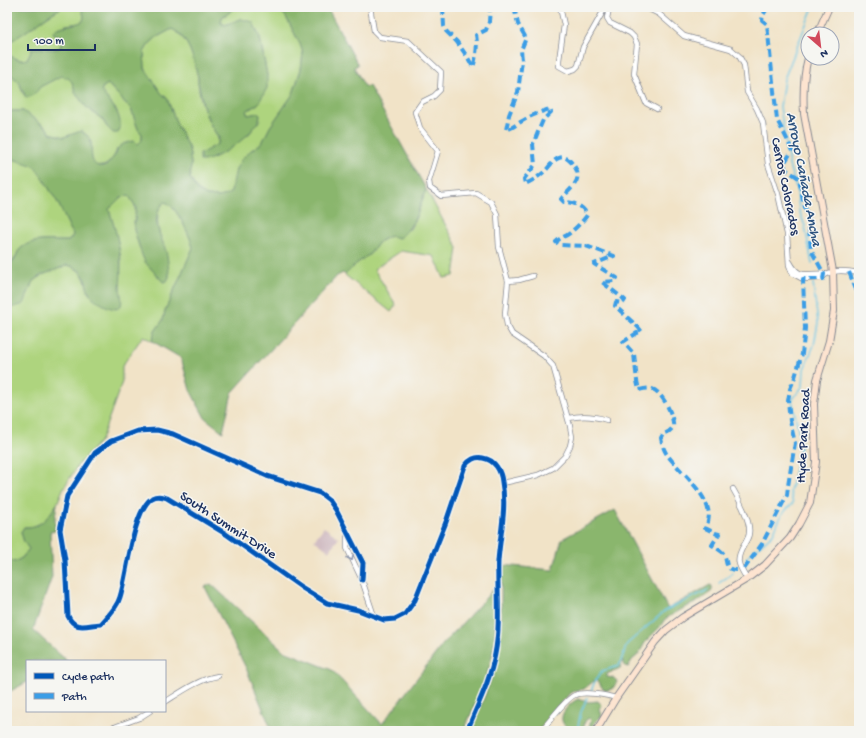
<svg xmlns="http://www.w3.org/2000/svg" width="866" height="738" font-family="'Gochi Hand',sans-serif">
<style>
.industrial{fill:#d2bec4}
.green{fill:#aed47e;stroke:#64826e}
.forest{fill:#8ab66d;stroke:#527266}
.lines{fill:none;stroke-linecap:round;stroke-linejoin:round}
.stream{stroke:#66c5e4;stroke-width:1.5}
.minor-casing{stroke:#868992;stroke-width:6}
.secondary-casing{stroke:#868992;stroke-width:8}
.minor{stroke:#fff;stroke-width:4.5}
.secondary{stroke:#fde4d0;stroke-width:6}
.quiet{stroke:#3b9de6;stroke-width:4;stroke-dasharray:8 4;stroke-linecap:butt}
.cycleway-casing{stroke:#f6f6f2;stroke-width:8}
.cycleway{stroke:#0057b8;stroke-width:5}
.oneway{stroke:#8d97ae}
.labels{text-anchor:middle;stroke-width:3;stroke-linejoin:round;paint-order:stroke}
.street-label{font-size:14px;fill:#1b2f5e;stroke:#f6f6f2}
.water-label{font-size:15px;font-style:italic;fill:#2e5480;stroke:#f6f6f2}
</style>
<rect width="100%" height="100%" fill="#f6f6f2"/>
<filter id="ink" filterUnits="userSpaceOnUse"><feTurbulence type="fractalNoise" baseFrequency=".025" numOctaves="2"/><feDisplacementMap in="SourceGraphic" scale="8" xChannelSelector="R" yChannelSelector="G"/><feConvolveMatrix kernelMatrix="1 2 1 2 8 2 1 2 1" color-interpolation-filters="sRGB"/></filter>
<filter id="wash" filterUnits="userSpaceOnUse"><feTurbulence type="fractalNoise" baseFrequency=".012" numOctaves="4" result="noise"/><feDisplacementMap in="SourceGraphic" scale="16" xChannelSelector="R" yChannelSelector="G"/><feGaussianBlur stdDeviation="0.9" result="paint"/><feColorMatrix in="noise" values="0 0 0 0 0 0 0 0 0 0 0 0 0 0 0 0 0 1.4 0 .05"/><feComposite in="paint" operator="in"/></filter>
<g filter="url(#wash)">
<rect width="100%" height="100%" fill="#f1e3c7"/>
<path class="industrial" d="M324 527 339 538 329 551 314 540Z"/>
<path class="green" d="M63 7H81L84 16V21L80 23 65 25 56 36 60 37 61 47C50 53 43 45 32 49L27 59C20 62 14 57 7 55V43C27 33 43 17 63 7Z
M235 7H277L286 17 300 44 303 53 301 69 293 94 270 127 262 143 250 151 234 182 231 192 227 195 219 197 207 196 197 190 190 178 191 163 189 149 177 125 167 98 162 95 145 68 144 52 149 44 157 37 172 29C190 39 193 58 198 77 197 90 205 115 211 126 215 133 219 136 218 144L214 147 213 159 249 134 260 120 258 113 248 115 246 111 258 104 267 75 260 38 241 19 225 25 221 22 222 17 230 12Z
M7 71 19 82 24 95 61 76 68 78 72 82 76 94 87 108 102 119 107 127 120 129 117 111 101 91 103 87 108 84 131 109 138 129 142 134V140L138 144 117 149C115 155 112 161 107 164 104 166 101 167 98 166 87 162 94 148 90 140 89 136 85 134 82 131L64 137 50 133 46 127 23 111H7Z
M7 157 34 166 42 177 58 203 73 235 69 241C53 242 34 237 20 249 17 252 17 256 14 260 13 262 9 264 7 266Z
M426 189 458 248 454 276 444 278 434 256 401 251 374 269 396 305 391 312 345 275 356 264 370 254 380 241 390 236 410 229 418 213Z
M129 196C140 210 133 214 134 229 135 234 142 256 145 261 149 267 155 272 159 278L169 277C168 269 168 260 166 253 160 234 155 228 159 207L165 202C176 205 191 237 193 248L172 295 165 311 163 320 155 331 152 341 143 336 122 366V382L101 440 78 465 63 489 57 504 47 518 43 522 32 527H24L21 532 24 542 29 549 22 558 14 562 7 558V308H11L33 281 42 275 68 265C84 271 85 279 89 294L115 309C125 307 120 299 120 291 119 281 121 271 121 260 119 243 113 226 109 208L121 197Z"/>
<path class="forest" d="M7 7H63C43 17 27 33 7 43Z
M81 7H235L230 12 222 17 221 23 225 25 241 19 253 22 260 38 267 75V88L258 104 246 111 248 115 258 113 260 115C260 131 215 163 200 161V154L218 144 219 138 211 126 204 109 198 82V77C193 59 190 38 172 29L157 37 149 44 144 52 145 69 162 94 167 98 177 125 189 149 191 163 190 178 197 190 207 196 219 197 227 195 231 192 236 169 241 160 250 151 262 143 270 127 293 94 301 69 303 53 300 44 286 17 277 7H327L358 65 354 67 365 87 369 86 426 189C419 207 415 227 399 238L390 236 380 241 370 254 356 264 345 275 343 273 337 276 232 393 223 432 205 418 190 390 181 358 152 341 155 331 163 320 165 311 172 295 193 248C191 237 176 205 165 202 147 218 163 237 167 255 168 262 169 270 169 277L167 281 163 282 145 262 142 255 134 230 136 207 129 196 121 197 109 209C111 216 113 222 115 229 120 246 122 269 120 287 120 293 123 299 121 305 117 316 92 299 89 293 86 287 87 281 83 275 80 270 74 267 68 265L42 275 33 281 24 304 11 308H7V266C9 264 13 262 14 260 17 256 17 252 20 249 34 237 53 242 69 241L73 235 58 203 42 177 34 166 7 157V111H23L46 127 50 133 64 137 81 131C85 134 89 136 90 140 94 150 86 169 106 166L116 154 117 149 123 144 133 141 138 144 142 140V134L138 129 131 109 108 84 103 87 101 91C110 103 126 117 118 133H113L107 127 102 119 87 108 76 94 72 82 68 78 61 76 40 87C37 92 32 97 26 98L19 82 7 71V55C14 57 20 62 27 59L32 49C43 45 50 53 61 47L60 37 53 33 54 30C63 24 74 26 83 21L84 16Z
M57 504 55 518V531L50 532 52 577 33 630 67 661H27V682L7 693V558L14 562 22 558 29 549 24 542 21 532 24 527C41 528 48 517 57 504Z
M615 510 668 609 710 585 712 586V591L697 602 684 608 665 619 659 628 646 641 638 655 632 660 628 667 625 666 623 660 620 668 607 674V677L614 678 617 681C615 688 611 691 604 690L598 682 595 680 584 689 574 691 570 693 538 731H470C480 707 492 682 497 656 503 626 500 595 502 565L553 570 562 539Z
M211 584 284 651 332 670 382 724 443 644 495 588C495 610 497 634 492 656 487 681 473 707 464 731H272L246 668 205 587Z
M578 699 588 702 598 701 602 705 600 709 602 716 596 721 592 729H590L589 727 591 720 589 718 585 721 583 731H568C567 726 565 726 563 723 558 714 571 702 578 699Z"/>
<g class="lines">
<path class="stream" d="M812 264 805 226 799 210 797 191 789 165 780 107 784 79 813 7
M746 558 773 534 782 514 793 503 790 492 801 443 792 400 803 386 804 369 814 345 818 323 813 283
M719 583 733 573
M591 691 595 681 602 671 619 666 627 644 666 610 708 590
M577 731 581 712 587 698"/>
</g>
</g>
<g filter="url(#ink)">
<g class="lines">
<defs>
<path id="minor" d="M370 7 374 31 380 37 408 41 441 72 440 90 434 96 422 102 415 112 420 128 438 151 429 181 430 188 441 196 476 193 491 202 497 214 499 247 508 281 505 314 507 325 512 334 544 356 553 366 570 426 572 437 570 446 565 456 553 468 538 475 503 483
M560 7 564 25 559 60V66L568 71 575 69 578 66 583 47 605 8
M605 7 609 9 645 7 659 14 684 36 731 49 739 56 744 65 747 92 757 109 763 123 768 164 778 194 787 234 789 265 792 273 803 279 822 278C829 268 849 271 859 273
M609 9 607 18 610 23 630 33 634 37 637 44 634 74 646 103 657 109
M790 262C800 281 807 272 824 274
M508 281 519 280 533 276
M569 418C582 415 594 416 607 420
M733 489C739 499 751 522 749 533 749 537 746 541 744 545 735 560 738 565 747 579
M347 535V548L362 580 374 616
M362 580 363 563 336 510 329 500 320 493 267 476 173 434 157 430 138 431 111 441 95 453 67 496 60 530 65 560 68 616C75 631 86 625 101 624 108 616 117 608 120 597 127 575 133 510 152 498 157 495 162 496 167 498L226 534 301 587 327 603 358 610 384 620 395 619 405 614 415 600 446 522 465 466C469 460 476 456 483 458 495 460 501 471 502 482 507 508 500 535 498 561 497 592 501 624 495 654 490 681 477 706 467 731
M165 702C181 692 199 679 218 676
M107 731 109 729 139 718 150 711
M541 731C549 722 566 698 575 695 584 691 607 695 616 698"/>
<path id="secondary" d="M817 34 829 7
M596 731 616 698 655 642 666 630 683 617 747 579 765 565 790 538 799 524 810 503 816 462 814 404 817 380 829 341 834 311 833 271 804 114C803 95 803 76 808 58"/>
</defs>
<use href="#minor" class="minor-casing"/>
<use href="#secondary" class="secondary-casing"/>
<use href="#minor" class="minor"/>
<use href="#secondary" class="secondary"/>
<path class="quiet" d="M443 7 444 26 446 31 457 42 468 58 473 67C476 60 478 42 476 35L486 30 489 22 490 7
M514 7 518 24 526 38 521 50 522 60 518 92 509 115 506 130C513 128 518 123 524 120 532 115 541 112 549 109L551 112 543 120 533 144 535 165 524 179 525 184C532 181 540 176 546 170 550 166 553 160 559 158 564 156 567 158 570 161 587 178 572 187 561 199L564 202C573 202 584 206 587 215 585 219 571 233 567 235 563 237 560 238 556 242L559 245 586 246 614 256 594 264 617 278 615 281 602 282 625 300 623 303 616 302 615 306 638 327 642 332 637 333 623 342 634 354 637 381 639 390C643 389 649 388 652 389 662 391 675 418 673 427 671 431 667 433 663 434L661 438C662 443 663 448 666 453 678 472 722 502 705 528L715 533 719 534 712 545C715 547 718 549 721 551 730 558 721 571 738 570
M849 272 859 297
M744 569 762 544 787 495 788 486 795 443 790 421 788 401 790 389 795 377 802 354 805 328 803 279H823L824 274 811 250 809 230 810 223 803 201 799 178 785 169V162L792 151 788 141 777 120 767 24 762 20 763 15 768 7"/>
<defs>
<path id="cycleway" d="M362 580 363 563 336 510 329 500 320 493 267 476 173 434 157 430 138 431 111 441 95 453 67 496 60 530 65 560 68 616C75 631 86 625 101 624 108 616 117 608 120 597 127 575 133 510 152 498 157 495 162 496 167 498L226 534 301 587 327 603 358 610 384 620 395 619 405 614 415 600 446 522 465 466C469 460 476 456 483 458 495 460 501 471 502 482 507 508 500 535 498 561 497 592 501 624 495 654 490 681 477 706 467 731"/>
</defs>
<use href="#cycleway" class="cycleway-casing"/>
<use href="#cycleway" class="cycleway"/>
</g>
<defs><path id="oneway-chevron" d="M-2-3.5L2.5 0L-2 3.5" fill="none" stroke-width="1.6" stroke-linecap="round" stroke-linejoin="round"/></defs>
<use class="oneway" href="#oneway-chevron" transform="translate(351 558) rotate(65)"/>
</g>
<g class="labels">
<g class="street-label">
<text transform="translate(787 186) rotate(78)" y="5">Cerros Colorados</text>
<text transform="translate(802 436) rotate(-87)" y="5">Hyde Park Road</text>
<text transform="translate(229 524) rotate(33)" y="5">South Summit Drive</text>
</g>
<g class="water-label">
<text transform="translate(805 179) rotate(79)" y="5">Arroyo Cañada Ancha</text>
</g>
</g>
<rect width="866" height="738" fill="none" stroke="#f6f6f2" stroke-width="24"/>
<rect x="26" y="660" width="140" height="52" fill="#f6f6f2" stroke="#9ea6b7"/>
<rect x="34" y="673" width="20" height="6" fill="#0057b8" stroke="#9ea6b7"/>
<text x="62" y="680" font-size="12" fill="#1b2f5e">Cycle path</text>
<rect x="34" y="693" width="20" height="6" fill="#3b9de6" stroke="#9ea6b7"/>
<text x="62" y="700" font-size="12" fill="#1b2f5e">Path</text>
<g transform="translate(820 46) rotate(152)"><circle r="19" fill="#f6f6f2" stroke="#9ea6b7"/>
<path d="M0-3L7 15L0 10L-7 15Z" fill="#d1495b"/>
<text y="-6" font-size="11" font-weight="bold" text-anchor="middle" fill="#1b2f5e">N</text>
</g>
<path d="M28 44v6h67v-6" fill="none" stroke="#1b2f5e" stroke-width="2"/>
<text x="34" y="44" font-size="12" fill="#1b2f5e" stroke="#f6f6f2" stroke-width="3" paint-order="stroke">100 m</text>
</svg>
